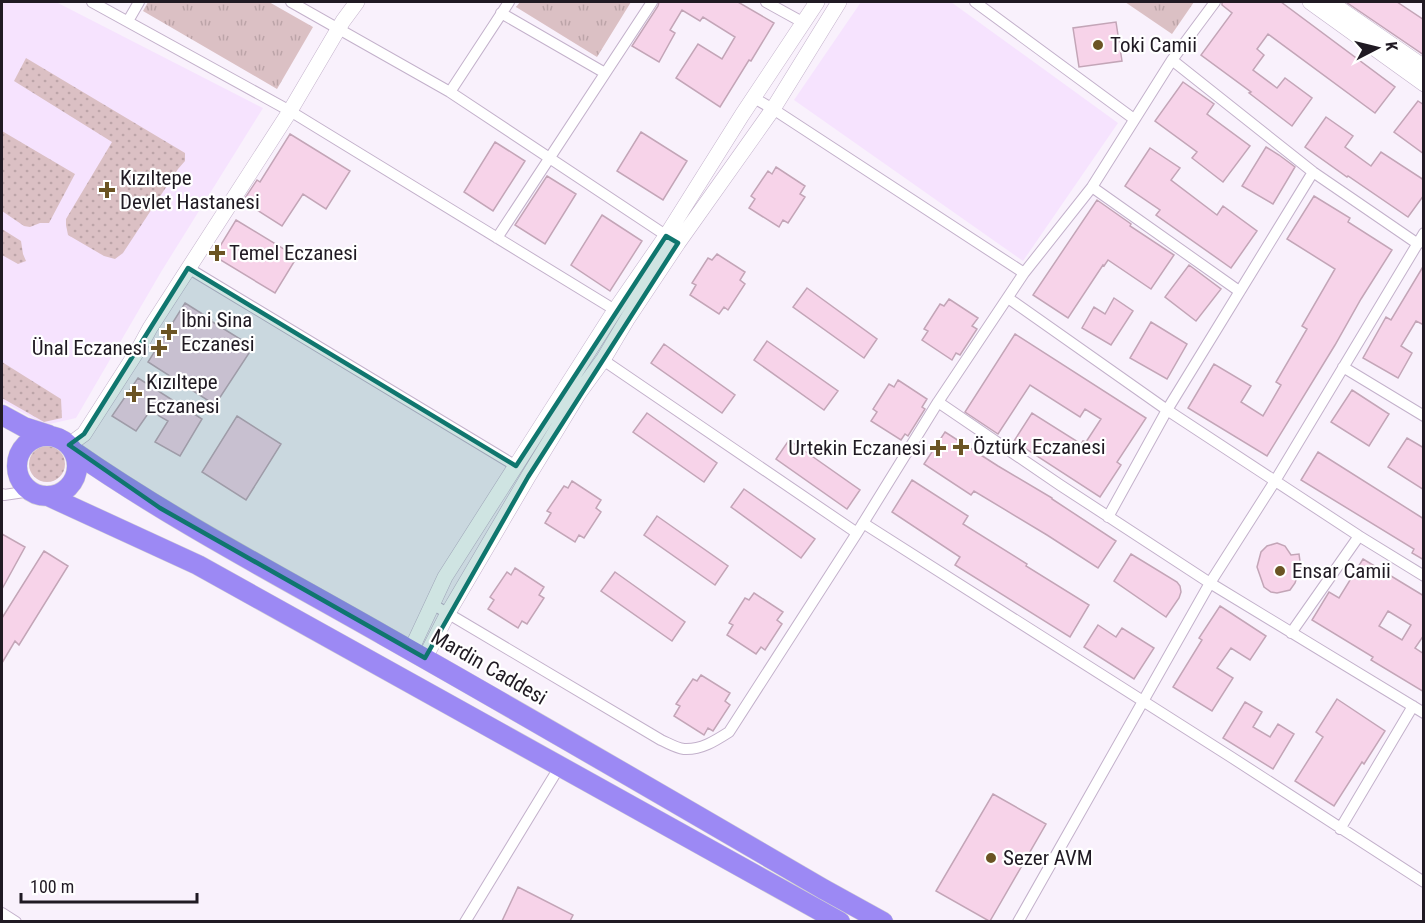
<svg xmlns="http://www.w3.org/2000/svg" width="1425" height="923" font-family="'Roboto Condensed',sans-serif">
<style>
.built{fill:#f6e3fe}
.grass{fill:url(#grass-dots)}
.park{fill:url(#park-tufts)}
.building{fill:#f7d3e9;stroke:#c3a5b7;stroke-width:1.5;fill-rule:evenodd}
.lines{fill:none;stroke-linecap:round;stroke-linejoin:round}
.street-casing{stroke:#c3b1cb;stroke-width:12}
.secondary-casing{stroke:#c3b1cb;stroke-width:16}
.highway-casing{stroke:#d2d1d3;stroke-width:21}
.street{stroke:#fff;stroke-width:10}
.secondary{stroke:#fff;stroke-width:15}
.highway{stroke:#9c89f4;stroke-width:20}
.marked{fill:#0f766e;fill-opacity:0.2;stroke:#0f766e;stroke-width:4.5;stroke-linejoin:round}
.poi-dot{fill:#6b5424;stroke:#fff;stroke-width:2}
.labels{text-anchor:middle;stroke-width:4.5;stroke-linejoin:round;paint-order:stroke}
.poi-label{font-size:21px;fill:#201a23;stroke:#fff;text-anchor:start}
.street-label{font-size:21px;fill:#201a23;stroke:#fff}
</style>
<defs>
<pattern id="grass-dots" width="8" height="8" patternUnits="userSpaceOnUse" patternTransform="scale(1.5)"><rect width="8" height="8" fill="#dbc0c4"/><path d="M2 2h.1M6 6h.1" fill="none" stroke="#bca4a8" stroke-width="1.8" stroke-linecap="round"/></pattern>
<pattern id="park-tufts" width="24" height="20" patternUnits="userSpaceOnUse" patternTransform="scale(1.5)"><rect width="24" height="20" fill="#dbc0c4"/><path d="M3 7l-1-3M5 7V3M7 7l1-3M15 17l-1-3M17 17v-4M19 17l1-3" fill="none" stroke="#bca4a8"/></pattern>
</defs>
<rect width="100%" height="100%" fill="#f9f1fc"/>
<path class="built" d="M2 2H56L263 108 161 272 76 418 45 425 2 401Z
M861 2H951L1118 123 1023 261 794 100Z"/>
<path class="grass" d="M26 58 185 153V161L178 169 123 253 115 259 104 256 68 235 66 225V219L112 142 14 81Z
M2 131 75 174 49 223H40L30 227 24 226 2 211Z
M2 229 21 241 23 254 26 261 18 264 2 255Z
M2 362 61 399 62 418 44 422 2 398Z
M29 464a18 18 0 1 1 36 0a18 18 0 1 1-36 0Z"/>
<path class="park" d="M148 2H269L313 27 277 89 143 11Z
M520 2H631L597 57 516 7Z
M1125 2H1194L1172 34Z"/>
<path class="building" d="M659 2H738L774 23 751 61 749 60 720 107 676 78 698 44 722 59 735 37 703 17 700 21 682 10 670 30 675 33 659 62 632 46 658 6Z
M1222 2H1281L1395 87 1375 113 1268 34 1257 49 1264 55 1253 70 1277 88 1285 78 1312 98 1292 126 1249 93 1251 92 1201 55 1232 13 1222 5Z
M1346 2H1397L1424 20V55Z
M1116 22 1122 61 1079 67 1073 28Z
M1183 82 1214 104 1207 114 1250 146 1223 182 1192 158 1197 152 1155 121Z
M1418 101 1424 105V154L1394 132Z
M1326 117 1353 136 1345 147 1371 166 1381 152 1424 180V195L1408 217 1348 176 1347 177 1305 147Z
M641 132 687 161 663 200 617 171Z
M290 134 350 171 326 209 303 194 282 226 243 201 257 180 260 182Z
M495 142 525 161 493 211 464 192Z
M1266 147 1279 155 1295 167 1273 204 1242 186Z
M1150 148 1180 168 1171 180 1217 215 1223 206 1257 231 1231 268 1156 215 1160 210 1125 186Z
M776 167 805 186 800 194 805 197 788 223 783 220 779 227 749 208 755 199 751 196 768 171 772 174Z
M547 176 576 194 545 244 515 225Z
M1314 196 1350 218 1348 222 1392 250 1361 299 1335 345 1267 456 1188 408 1214 364 1251 386 1241 402 1263 416 1281 385 1276 382 1307 329 1302 326 1335 269 1287 239Z
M1097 200 1131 224 1130 226 1174 255 1151 289 1108 260 1104 266 1103 265 1068 318 1033 295Z
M602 215 642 241 610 291 571 265Z
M236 220 297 257 275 293 214 256Z
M717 254 745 272 740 280 745 284 728 310 724 307 719 314 690 295 696 285 692 283 708 258 712 260Z
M1189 265 1221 289 1196 321 1165 297Z
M1424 265V325L1416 321 1401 346 1412 353 1398 378 1363 358 1386 317 1391 320Z
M807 288 877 339 864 358 793 307Z
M1114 298 1133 311 1111 345 1082 328 1094 307 1105 314Z
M949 299 978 318 972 326 977 329 960 355 956 353 952 360 922 340 928 331 924 329 940 304 944 306Z
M185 303 212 320 211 321 253 347 215 405 148 362Z
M1151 322 1187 344 1167 379 1130 358Z
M1015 334 1146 418 1117 462 1121 465 1100 497 1014 441 1032 413 1081 444 1083 441 1086 442 1101 419 1085 409 1080 417 1030 385 998 434 965 412Z
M767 341 838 391 824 410 754 360Z
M664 344 735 395 722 413 651 363Z
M138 378 202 419 180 456 155 442 168 421 159 416 152 408 136 431 112 416Z
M898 380 927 399 922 407 925 409 908 436 905 434 901 440 871 421 877 412 873 409 889 384 894 387Z
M1352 390 1389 414 1369 446 1331 422Z
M647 413 717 463 704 482 633 432Z
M237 416 281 444 246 500 202 472Z
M945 432 998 466 1052 498V499L1116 541 1098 568 1047 535 974 491 971 495 924 464Z
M1407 438 1424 448V490L1388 467Z
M789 440 860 490 847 509 776 459Z
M1318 452 1424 519V560L1412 553 1414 549 1301 480Z
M912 480 968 516 963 524 1027 564 1026 566 1089 605 1070 637 955 565 960 557 892 512Z
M572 481 601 500 596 508 601 512 584 538 579 535 575 542 545 523 551 513 547 511 564 486 568 488Z
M744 489 815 539 801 558 731 507Z
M657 516 728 566 715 585 644 535Z
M2 534 25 547 2 589Z
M1277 543 1285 546 1291 555 1299 554 1302 576 1297 577 1295 583 1290 590 1277 593 1271 592 1264 587 1257 567 1261 552 1267 546Z
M44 551 68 566 19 645 15 641 2 663V618Z
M1131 554 1177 582 1180 586 1181 592 1179 598 1166 617 1114 581Z
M1363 559 1424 596V635L1415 648 1424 654V692L1371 660 1373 657 1312 620 1329 592 1339 598ZM1388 611 1411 625 1402 640 1379 626Z
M515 568 544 587 539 595 544 598 527 624 522 621 518 628 488 609 494 600 490 597 507 572 511 575Z
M615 572 685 622 672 641 601 591Z
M754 593 783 612 777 620 782 624 765 650 761 647 756 654 727 635 733 625 729 623 745 598 749 600Z
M1220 606 1266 636 1250 660 1231 648 1217 668 1233 678 1212 711 1173 687 1202 640 1199 638Z
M1098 625 1116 637 1122 628 1154 648 1134 679 1084 647Z
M701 675 730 693 725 701 730 705 713 731 708 728 704 735 674 716 680 706 676 704 693 679 697 681Z
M1337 699 1385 731 1364 764 1362 762 1334 806 1295 781 1323 737 1316 732Z
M1245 702 1262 712 1253 727 1270 737 1278 724 1294 734 1273 769 1223 738Z
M993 794 1046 824 990 921H989L936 891Z
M518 887 573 915 570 921H502Z"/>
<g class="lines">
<defs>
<path id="street" d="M92 2 290 111 615 310
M291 2 450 92 670 238
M766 2 804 23
M975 2 1134 119
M501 13 605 73
M128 21 139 2
M1172 60 1313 172 1418 244
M450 92 509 2
M754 98 773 109 1024 273
M1092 187 1239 291
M497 238 652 2
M188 268 516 466
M1008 298 1167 410 1359 536 1424 576
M603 360 857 533
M1343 367 1424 416
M938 402 1060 485 1210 583 1424 713
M2 494 4 495 31 491
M1108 517 1167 410 1313 172
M863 523 1231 757 1424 882
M432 604 661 740C668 743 676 748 684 749 701 750 715 741 729 732L857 533 938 402 1024 273 1092 187 1172 60 1215 2
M1291 633 1359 536
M1340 829 1413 706
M2 913 16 922
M465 922 560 766
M1018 922 1210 583 1275 481 1424 233"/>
<path id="secondary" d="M1310 2 1424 84
M1330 2 1424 67
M69 445 84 434 138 350 150 328 290 111 343 21 357 2
M411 650 445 577 615 310 666 236 742 115 817 2
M425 658 448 613 528 477 579 393 603 360 628 318 678 243 773 109 839 2"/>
<path id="highway" d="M2 415 24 427 49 435
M17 466a30 30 0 1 1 60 0a30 30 0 1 1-60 0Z
M73 451C172 520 280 576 385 636 532 719 679 805 825 890L883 922
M48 496 198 565 840 922"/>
</defs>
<use href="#street" class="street-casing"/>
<use href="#secondary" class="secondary-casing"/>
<use href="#highway" class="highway-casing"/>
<use href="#street" class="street"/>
<use href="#secondary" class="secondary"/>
<use href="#highway" class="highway"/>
</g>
<path class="marked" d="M666 236 678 243 528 477 425 658 160 508 69 445 84 434 188 268 516 466Z"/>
<g class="poi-dot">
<circle cx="1098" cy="45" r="6"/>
<path d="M104 181h6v6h6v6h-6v6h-6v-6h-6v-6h6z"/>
<path d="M214 244h6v6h6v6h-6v6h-6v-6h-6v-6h6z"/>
<path d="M166 323h6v6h6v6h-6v6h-6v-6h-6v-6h6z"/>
<path d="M156 339h6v6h6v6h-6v6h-6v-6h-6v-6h6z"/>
<path d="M131 385h6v6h6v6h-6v6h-6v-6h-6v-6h6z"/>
<path d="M958 438h6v6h6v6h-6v6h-6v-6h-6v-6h6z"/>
<path d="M935 439h6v6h6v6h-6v6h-6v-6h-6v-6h6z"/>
<circle cx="1280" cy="571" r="6"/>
<circle cx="991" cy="858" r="6"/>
</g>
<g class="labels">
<g class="poi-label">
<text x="1110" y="52">Toki Camii</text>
<text x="120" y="185">Kızıltepe<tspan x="120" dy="24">Devlet Hastanesi</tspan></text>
<text x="229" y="260">Temel Eczanesi</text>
<text x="181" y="327">İbni Sina<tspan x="181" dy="24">Eczanesi</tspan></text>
<text x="147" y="355" text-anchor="end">Ünal Eczanesi</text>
<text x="146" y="389">Kızıltepe<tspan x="146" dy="24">Eczanesi</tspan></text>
<text x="973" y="454">Öztürk Eczanesi</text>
<text x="926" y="455" text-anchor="end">Urtekin Eczanesi</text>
<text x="1292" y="578">Ensar Camii</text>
<text x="1003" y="865">Sezer AVM</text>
</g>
<g class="street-label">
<text transform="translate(489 667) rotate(30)" y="7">Mardin Caddesi</text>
</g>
</g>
<rect width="1425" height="923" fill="none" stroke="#201a23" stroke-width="6"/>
<g transform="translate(1377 48) rotate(83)" stroke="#ffffff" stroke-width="4.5" paint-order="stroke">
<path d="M0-4.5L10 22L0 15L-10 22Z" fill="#201a23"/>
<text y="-9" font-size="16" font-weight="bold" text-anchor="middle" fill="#201a23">K</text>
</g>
<path d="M21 893v9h176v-9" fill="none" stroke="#201a23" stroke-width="3"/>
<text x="30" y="893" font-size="18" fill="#201a23" stroke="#ffffff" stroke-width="4.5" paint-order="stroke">100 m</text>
</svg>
